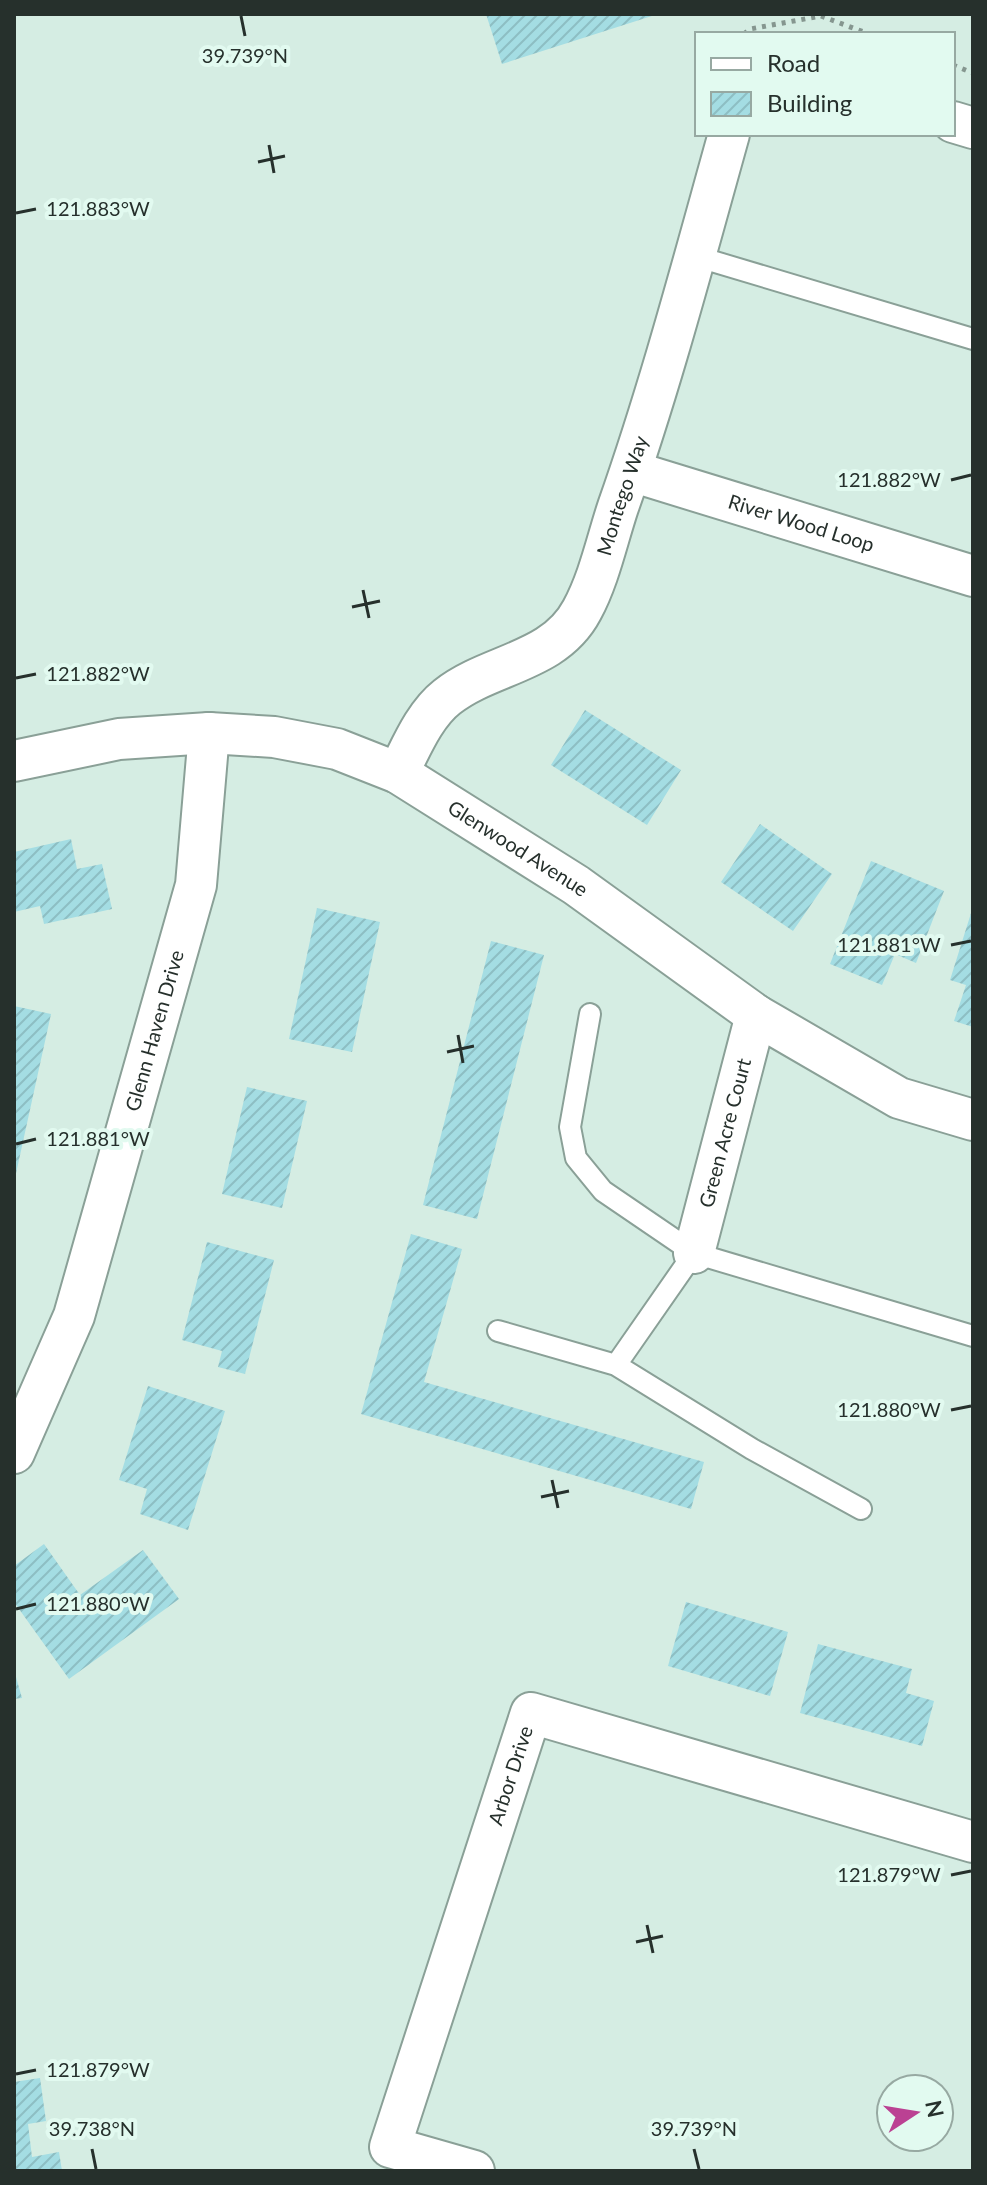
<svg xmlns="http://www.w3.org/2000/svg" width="987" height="2185" font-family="Lato,sans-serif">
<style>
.building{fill:url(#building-hatch)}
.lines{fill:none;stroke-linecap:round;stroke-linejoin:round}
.lane-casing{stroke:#8aa097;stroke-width:24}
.street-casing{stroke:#8aa097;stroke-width:44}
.path{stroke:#85968f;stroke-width:5;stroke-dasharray:4 6;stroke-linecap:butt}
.lane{stroke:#fff;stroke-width:20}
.street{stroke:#fff;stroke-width:40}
.ticks{fill:none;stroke:#26302c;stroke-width:3}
.labels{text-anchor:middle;stroke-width:8;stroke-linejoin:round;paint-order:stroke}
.street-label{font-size:20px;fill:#26302c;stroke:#e2faf0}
.ticks-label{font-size:20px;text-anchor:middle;fill:#26302c;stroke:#e2faf0;stroke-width:8;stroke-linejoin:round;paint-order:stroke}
</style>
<defs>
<pattern id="building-hatch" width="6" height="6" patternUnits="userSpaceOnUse" patternTransform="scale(2)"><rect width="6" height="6" fill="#a4dde3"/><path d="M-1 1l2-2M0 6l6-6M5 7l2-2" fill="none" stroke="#8dbec3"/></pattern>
</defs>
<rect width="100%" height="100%" fill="#d5ede3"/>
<path class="building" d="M486 14H655V15L502 64Z
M585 710 681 770 647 825 551 765Z
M760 824 832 874 793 931 721 882Z
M71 839 77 869 102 864 112 909 44 924 40 906 14 912V852Z
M871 861 944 891 916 963 895 954 882 985 830 964Z
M317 908 380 922 352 1052 289 1039Z
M972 910H973V1027L954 1021 966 985 950 980Z
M491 941 544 955 477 1219 423 1205Z
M14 1006 51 1014 15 1178H14Z
M247 1087 307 1101 282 1208 222 1194Z
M411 1234 462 1249 424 1382 704 1462 691 1509 361 1414Z
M207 1242 274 1260 245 1374 218 1367 222 1351 182 1340Z
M148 1386 225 1411 188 1530 140 1514 147 1489 119 1480Z
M44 1544 80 1595 143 1550 179 1599 69 1679 14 1602V1566Z
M686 1602 788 1632 770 1696 668 1666Z
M818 1644 912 1669 906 1693 934 1701 922 1746 800 1713Z
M14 1670 22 1698 14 1699Z
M40 2078 46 2121 28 2124 32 2157 59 2152 62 2171H14V2082Z"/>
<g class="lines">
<defs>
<path id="lane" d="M695 256 973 339
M590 1014 570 1127 576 1158 603 1191 694 1253 973 1336
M694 1253 616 1365 752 1449 861 1509
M498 1331 616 1365"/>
<g id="street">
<path d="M953 122 973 128"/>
<path id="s1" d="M631 471 973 576"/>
<path id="s2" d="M14 761 119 739 209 733 274 737 337 749 398 773 576 885 756 1015 899 1098 973 1120"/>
<path id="s3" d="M398 773C411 748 424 715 447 697 490 663 554 663 582 610 599 579 607 540 618 507 661 385 694 259 729 134"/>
<path id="s4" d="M694 1253 756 1015"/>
<path id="s5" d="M14 1453 74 1316 196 885 209 733"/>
<path id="s6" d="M474 2171 390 2147 531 1713 973 1842"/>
</g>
</defs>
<use href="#lane" class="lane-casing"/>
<use href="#street" class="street-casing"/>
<path class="path" d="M744 34 750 29 821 16 869 34
M953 65 973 73"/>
<use href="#lane" class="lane"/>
<use href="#street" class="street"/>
</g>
<path class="ticks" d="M241 16 245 36M269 145 274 173M258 162 285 156M16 213 36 209M951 480 971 475M363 590 369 618M352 607 380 601M16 678 36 674M951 945 971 941M458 1035 463 1063M447 1052 474 1046M16 1144 36 1139M951 1410 971 1406M552 1480 558 1508M541 1497 569 1491M16 1609 36 1604M951 1875 971 1871M647 1925 653 1953M636 1942 663 1936M16 2074 36 2070M92 2149 96 2169M694 2149 699 2169"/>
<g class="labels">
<g class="street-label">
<text dy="7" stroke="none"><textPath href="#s3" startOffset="376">Montego Way</textPath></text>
<text dy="7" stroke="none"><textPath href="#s1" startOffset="178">River Wood Loop</textPath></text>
<text dy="7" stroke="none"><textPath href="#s2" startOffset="534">Glenwood Avenue</textPath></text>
<text dy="7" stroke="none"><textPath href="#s5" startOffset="446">Glenn Haven Drive</textPath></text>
<text dy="7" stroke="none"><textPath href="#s4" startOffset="124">Green Acre Court</textPath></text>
<text dy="7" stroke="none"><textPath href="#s6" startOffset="478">Arbor Drive</textPath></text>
</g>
</g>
<g class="ticks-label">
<text x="245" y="63">39.739°N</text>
<text x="98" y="216">121.883°W</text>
<text x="889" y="487">121.882°W</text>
<text x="98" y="681">121.882°W</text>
<text x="889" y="952">121.881°W</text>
<text x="98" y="1146">121.881°W</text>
<text x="889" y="1417">121.880°W</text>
<text x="98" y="1611">121.880°W</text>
<text x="889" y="1882">121.879°W</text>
<text x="98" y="2077">121.879°W</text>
<text x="92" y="2136">39.738°N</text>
<text x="694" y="2136">39.739°N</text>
</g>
<rect width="987" height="2185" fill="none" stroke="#26302c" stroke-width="32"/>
<rect x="695" y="32" width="260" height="104" fill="#e2faf0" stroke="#97a9a2" stroke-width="2"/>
<rect x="711" y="58" width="40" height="12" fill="#ffffff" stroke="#97a9a2" stroke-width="2"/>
<text x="767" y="72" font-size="24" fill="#26302c">Road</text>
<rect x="711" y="92" width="40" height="24" fill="url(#building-hatch)" stroke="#97a9a2" stroke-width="2"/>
<text x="767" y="112" font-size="24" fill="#26302c">Building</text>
<g transform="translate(915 2113) rotate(78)"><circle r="38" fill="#e2faf0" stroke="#97a9a2" stroke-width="2"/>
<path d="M0-6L14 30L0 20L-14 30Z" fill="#bb4193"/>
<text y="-12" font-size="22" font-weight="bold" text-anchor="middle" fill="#26302c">N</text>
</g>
</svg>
